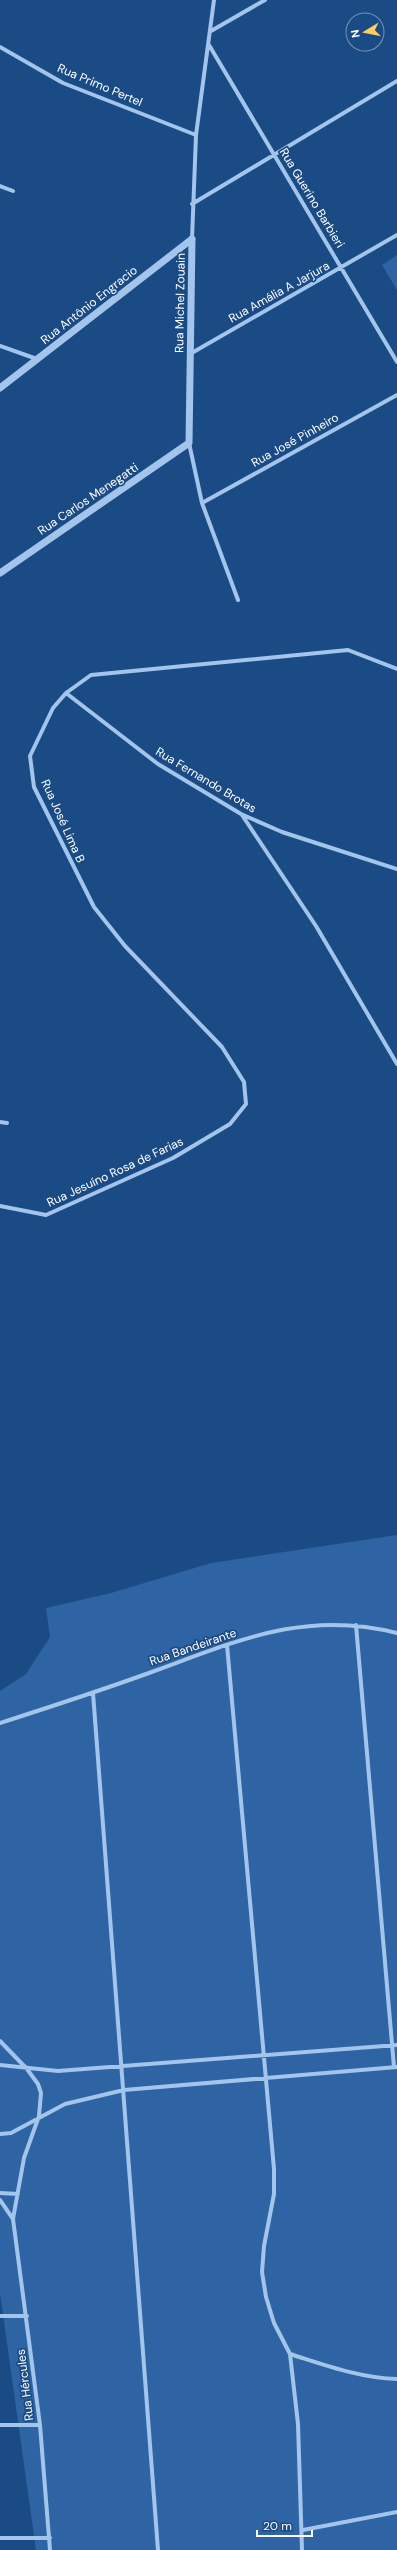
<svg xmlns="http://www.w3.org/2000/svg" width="397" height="2550" font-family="'DM Sans',sans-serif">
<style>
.green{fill:#2e64a3}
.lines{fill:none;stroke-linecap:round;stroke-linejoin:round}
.minor{stroke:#a3c4eb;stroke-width:4}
.tertiary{stroke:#a3c4eb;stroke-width:7}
.labels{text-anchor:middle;stroke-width:3.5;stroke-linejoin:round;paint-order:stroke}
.street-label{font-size:12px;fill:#fff;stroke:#1b4b85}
</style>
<rect width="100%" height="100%" fill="#1b4b85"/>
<path class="green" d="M397 255V290L382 265Z
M397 1535V2550H36L0 2293V1691L26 1674 50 1637 46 1608 111 1593 211 1563Z"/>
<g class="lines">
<path class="minor" d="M211 31 265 0
M209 45 397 362
M0 47 63 83 196 135
M0 186 13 191
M192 204 397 81
M192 239 196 135 214 0
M0 346 37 359
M190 354 397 235
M189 443 202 503 238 600
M202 503 397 395
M66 693 158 764 241 814 282 832 397 869
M242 815 316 926 397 1064
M0 1122 7 1123
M0 1206 46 1215 173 1158 230 1124 246 1104 244 1082 222 1047 125 946 94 907 34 787 30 756 53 708 66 693 91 675 348 650 397 669
M356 1625 394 2067
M227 1645 274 2169V2194L264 2246 262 2272 266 2297 274 2323 290 2354 298 2424 302 2550
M93 1693 158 2550
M0 1723C50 1707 99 1691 149 1673 235 1642 304 1609 397 1633
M0 2041 27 2069 38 2084 41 2093 39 2116 24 2158 13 2219 40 2425 50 2550
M0 2065 58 2071 397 2045
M0 2134 11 2133 65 2104 124 2090 397 2067
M0 2193 18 2194
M0 2200 13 2219
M0 2316H27
M290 2354C325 2365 360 2378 397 2379
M0 2425H40
M303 2530 397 2512
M0 2538H50"/>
<path class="tertiary" d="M0 388 192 239
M0 573 189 443 192 239"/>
</g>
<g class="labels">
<g class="street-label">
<text transform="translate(100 85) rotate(23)" y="4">Rua Primo Pertel</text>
<text transform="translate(312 198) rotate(59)" y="4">Rua Guerino Barbieri</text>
<text transform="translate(279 292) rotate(-29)" y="4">Rua Amália A Jarjura</text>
<text transform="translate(180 303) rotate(-89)" y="4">Rua Michel Zouain</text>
<text transform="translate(89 305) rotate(-38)" y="4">Rua Antônio Engracio</text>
<text transform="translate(295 440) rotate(-29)" y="4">Rua José Pinheiro</text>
<text transform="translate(88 499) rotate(-34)" y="4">Rua Carlos Menegatti</text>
<text transform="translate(206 780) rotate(31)" y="4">Rua Fernando Brotas</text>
<text transform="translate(63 821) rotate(66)" y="4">Rua José Lima B</text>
<text transform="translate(115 1172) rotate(-25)" y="4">Rua Jesuíno Rosa de Farias</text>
<text transform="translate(193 1647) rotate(-19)" y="4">Rua Bandeirante</text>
<text transform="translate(25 2385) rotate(-97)" y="4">Rua Hércules</text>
</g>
</g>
<g transform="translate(365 32) rotate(260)"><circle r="19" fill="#1b4b85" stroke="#7693b6"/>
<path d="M0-3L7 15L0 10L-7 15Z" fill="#fcce60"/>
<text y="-6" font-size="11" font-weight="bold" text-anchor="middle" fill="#ffffff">N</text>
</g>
<path d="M257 2530v6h55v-6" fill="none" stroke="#ffffff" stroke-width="2"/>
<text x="263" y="2530" font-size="12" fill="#ffffff" stroke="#1b4b85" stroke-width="3" paint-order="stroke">20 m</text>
</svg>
